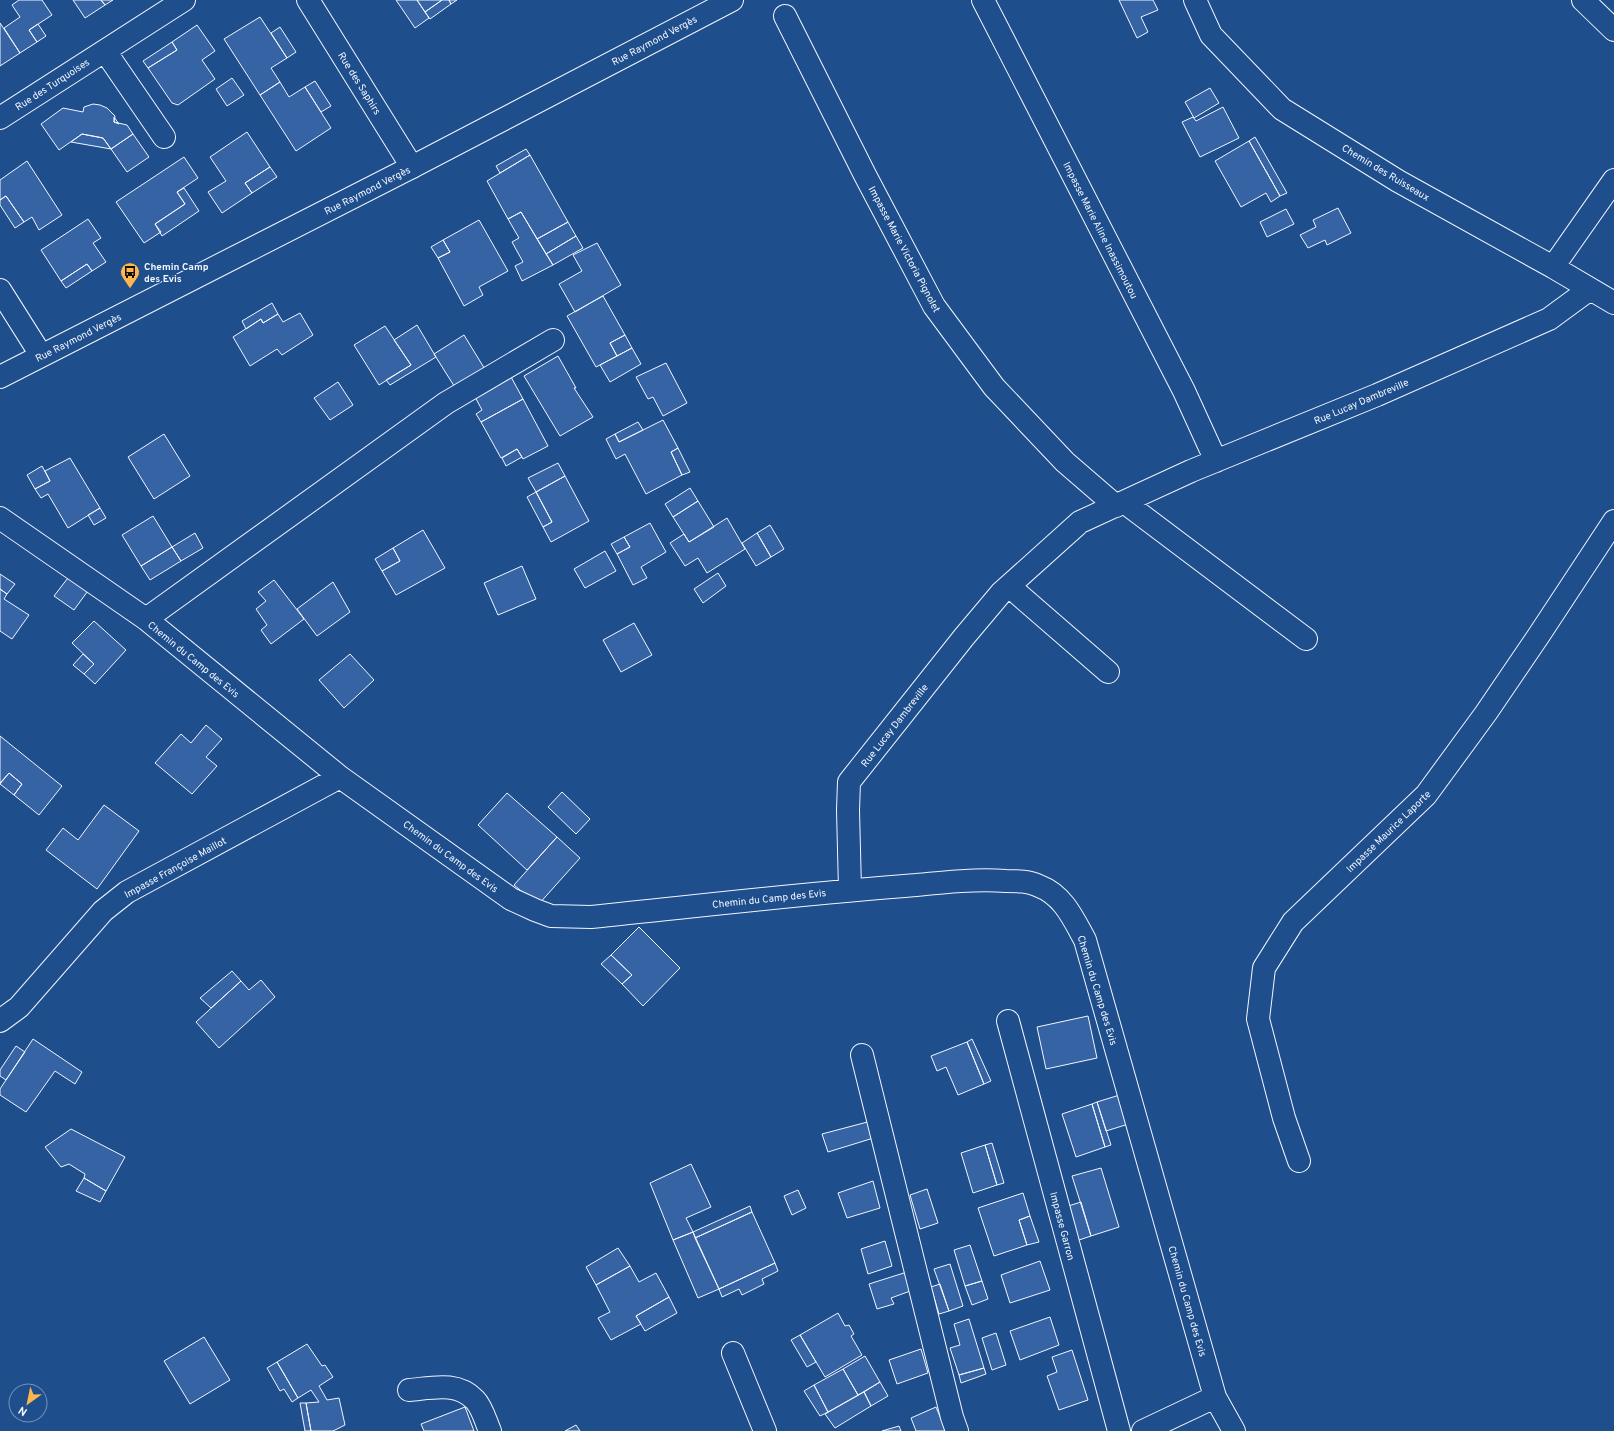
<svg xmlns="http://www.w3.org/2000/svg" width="1614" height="1431" font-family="Overpass,sans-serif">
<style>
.building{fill:#3563a3;stroke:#f2f6ff}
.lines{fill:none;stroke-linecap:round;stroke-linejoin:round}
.minor-casing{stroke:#f2f6ff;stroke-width:24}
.secondary-casing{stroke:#f2f6ff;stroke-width:24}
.minor{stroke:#1f4e8c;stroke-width:22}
.secondary{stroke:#1f4e8c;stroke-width:22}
.labels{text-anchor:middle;stroke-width:3;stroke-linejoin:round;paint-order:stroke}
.street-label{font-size:10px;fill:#f2f6ff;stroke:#1f4e8c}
.poi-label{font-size:10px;font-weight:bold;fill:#f2f6ff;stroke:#1f4e8c;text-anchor:start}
</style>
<rect width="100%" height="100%" fill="#1f4e8c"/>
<path class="building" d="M19 0H42L52 15 29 30 37 42 20 53 4 28 20 17 12 5Z
M73 0H101L105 5 85 18Z
M101 0H113L105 5Z
M396 0H417L429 18 415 28Z
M417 0H442L425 12Z
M442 0H449L451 4 430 19 425 12Z
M449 0H457L451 4Z
M1119 0H1153L1158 10 1141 17 1148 32 1137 38Z
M260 17 287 58 271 68 280 82 260 95 224 39Z
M0 23 20 53 0 66Z
M38 24 46 36 37 42 29 30Z
M197 25 215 51 202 60 215 79 178 105 172 103 148 68 177 50 172 42Z
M280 27 296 52 287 58 271 33Z
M172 42 177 50 148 68 143 61Z
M232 78 244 95 227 106 216 89Z
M315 81 331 106 321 112 305 87Z
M280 82 289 97 305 87 331 128 296 151 260 95Z
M1210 88 1219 103 1194 118 1185 102Z
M93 104 100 105 107 108 115 116 114 122 127 125 133 134 111 149 103 138 82 134 59 150 41 124 63 108 83 112 84 107Z
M1223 107 1239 138 1200 157 1182 122 1193 117 1196 121Z
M114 117 119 124 114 122Z
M247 132 270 167 245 183 252 193 222 213 208 192 226 181 210 157Z
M82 134 103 138 111 149 71 142Z
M133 134 149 157 127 172 111 149Z
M1255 137 1287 193 1280 196 1249 141Z
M1249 141 1280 196 1271 202 1266 193 1241 207 1215 161Z
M526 149 530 155 500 173 496 166Z
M530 155 568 222 537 239 521 212 508 219 487 181Z
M184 157 198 178 177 192 185 204 155 224 161 232 144 243 116 202Z
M27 161 62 215 39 230 32 217 24 222 6 196 0 200V180Z
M270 167 277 177 252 193 245 183Z
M184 188 199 211 162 236 155 224 185 204 177 192Z
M6 196 24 222 15 228 0 205V200Z
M1338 208 1351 233 1327 245 1325 240 1308 248 1300 235 1316 227 1313 220Z
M1286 209 1294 224 1267 237 1260 222Z
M521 212 553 265 522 281 515 266 523 262 512 242 519 238 508 219Z
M88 219 101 238 93 243 106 262 92 271 87 264 61 281 41 250Z
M479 220 508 271 479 287 483 295 464 306 438 258 450 252 443 240Z
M568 222 576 236 546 254 537 239Z
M576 236 583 248 553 265 546 254Z
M443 240 450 252 438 258 431 247Z
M597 243 621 285 575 312 559 284 582 271 573 255Z
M87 264 92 271 66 288 61 281Z
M603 296 625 335 610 343 617 356 596 367 567 316Z
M272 303 278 314 263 323 261 319 246 329 242 321Z
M300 313 313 335 282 355 277 349 250 366 233 337 261 319 263 323 278 314 283 322Z
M417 325 436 357 390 385 386 380 411 365 394 340Z
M385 326 411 365 379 385 354 345Z
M464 335 486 371 456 389 434 354Z
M625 335 632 348 617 356 610 343Z
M632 348 641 364 610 382 600 365Z
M558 356 576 388H574L593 417 560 436 524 376Z
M666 363 687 403 663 416 653 397 648 399 636 377Z
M510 375 523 399 481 422 476 414 482 410 474 395Z
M338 382 353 405 330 420 314 398Z
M523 399 548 446 523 459 517 449 501 458 481 422Z
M663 420 678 448 671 452 682 475 646 494 625 454 616 459 606 439 615 434 619 442Z
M638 422 643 430 619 442 615 434Z
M164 434 190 476 154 499 128 457Z
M678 448 690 472 682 475 671 452Z
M517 449 522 457 506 466 502 458Z
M70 458 100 508 68 528 48 494 41 498 35 489 50 481 45 471Z
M558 463 565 476 536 492 528 478Z
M42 466 50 481 35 489 27 475Z
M565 476 589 521 551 542 543 527 552 522 536 492Z
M690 488 698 501 673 517 665 504Z
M536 492 552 522 543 527 527 497Z
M698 501 714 527 689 542 673 517Z
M100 508 106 518 94 525 88 515Z
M153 516 172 547 141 566 122 535Z
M727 518 745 549 707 573 698 558 685 566 670 543 684 534 689 542Z
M650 523 666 552 641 567 647 578 633 585 617 554 630 547 624 537Z
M770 525 784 549 771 557 757 533Z
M423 530 445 568 396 595 382 571 400 561 393 548Z
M195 533 203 548 181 561 172 547Z
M757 533 771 557 756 566 742 543Z
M624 537 630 547 617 554 611 544Z
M172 547 181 561 150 580 141 566Z
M393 548 400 561 382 571 375 559Z
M605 551 616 571 585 588 574 569Z
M522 566 536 599 498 615 484 583Z
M718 573 726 586 703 603 694 589Z
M0 574 15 584 7 594 0 589Z
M71 574 90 588 74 610 54 596Z
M274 580 304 619 271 644 261 630 267 625 256 609 266 601 258 592Z
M333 582 350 612 317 636 297 609Z
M0 589 7 594 4 599 29 615 12 639 0 631Z
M94 621 126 650 95 684 84 674 94 664 72 643Z
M634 623 652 655 621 672 603 640Z
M83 654 94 664 84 674 73 665Z
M350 654 374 680 344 708 319 680Z
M206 725 222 739 206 757 217 766 192 794 155 763 181 734 191 743Z
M0 736 62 786 39 815 14 795 22 784 9 773 0 783Z
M9 773 22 784 14 795 0 784Z
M562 792 590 819 576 834 548 807Z
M507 793 557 837 527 870 478 825Z
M104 805 139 831 97 889 46 850 63 828 78 840Z
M557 837 580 858 538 905 514 885Z
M639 927 680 968 643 1006 622 984 632 975 611 955Z
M611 955 632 975 622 984 601 964Z
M232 971 241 981 211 1008 200 998Z
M261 980 275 997 219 1048 196 1022 241 981 249 990Z
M1088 1016 1097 1058 1046 1069 1037 1027Z
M33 1039 82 1072 75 1084 55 1071 26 1112 0 1095V1089Z
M972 1039 991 1081 984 1084 967 1042Z
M967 1042 984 1084 958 1095 946 1067 937 1071 931 1056Z
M16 1046 25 1052 6 1080 0 1076V1070Z
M1126 1093 1135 1122 1106 1131 1097 1102Z
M1097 1102 1111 1145 1105 1147 1092 1104Z
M1092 1104 1105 1147 1076 1157 1062 1114Z
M875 1120 880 1136 828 1152 822 1134Z
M71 1129 125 1157 106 1191 84 1178 85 1174 69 1164 61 1167 45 1147Z
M992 1143 1004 1183 997 1185 985 1145Z
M985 1145 997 1185 973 1193 961 1153Z
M691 1164 711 1207 686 1218 693 1232 673 1240 650 1183Z
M1101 1168 1119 1227 1091 1236 1072 1176Z
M84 1178 106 1191 100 1202 76 1191Z
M873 1181 880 1208 847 1218 838 1193Z
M927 1189 938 1223 920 1229 910 1195Z
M798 1190 806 1208 792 1215 784 1196Z
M1023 1193 1030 1216 1019 1220 1027 1245 994 1256 978 1208Z
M1081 1202 1091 1236 1073 1242 1062 1208Z
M750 1206 752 1212 695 1238 693 1232Z
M752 1212 775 1263 719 1289 695 1238Z
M1030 1216 1039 1242 1027 1245 1019 1220Z
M693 1232 719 1289 698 1298 673 1240Z
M885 1241 892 1266 868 1274 861 1249Z
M970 1245 982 1281 965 1286 954 1250Z
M618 1248 630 1266 596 1285 586 1267Z
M1040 1261 1050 1290 1010 1303 1001 1275Z
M775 1263 778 1271 762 1279 764 1284 742 1295 739 1289 722 1297 719 1289Z
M950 1264 963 1306 949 1311 934 1269Z
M630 1266 639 1282 656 1273 669 1297 636 1316 641 1324 611 1340 598 1318 610 1312 596 1285Z
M907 1272 913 1290 891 1298 894 1304 877 1309 869 1284Z
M982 1281 988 1299 972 1305 965 1286Z
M940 1284 949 1311 939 1314 931 1287Z
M669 1297 677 1313 645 1331 636 1316Z
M838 1313 845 1326 849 1325 854 1334 851 1336 862 1355 825 1377 800 1335Z
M1050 1317 1059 1345 1020 1360 1010 1331Z
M969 1319 984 1368 959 1375 950 1348 960 1345 954 1324Z
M996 1333 1006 1365 992 1370 982 1338Z
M800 1335 816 1362 807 1367 791 1340Z
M204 1337 230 1380 190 1404 164 1361Z
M307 1344 322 1366 325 1365 333 1377 319 1386 327 1400 339 1398 345 1425 333 1431H311L306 1403 319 1402 311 1390 298 1398 277 1362Z
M921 1349 928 1373 897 1384 889 1360Z
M1072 1350 1088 1400 1059 1410 1047 1376 1057 1372 1052 1357Z
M865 1356 880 1382 858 1395 843 1369Z
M277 1362 298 1398 292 1402 284 1389 280 1391 267 1368Z
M984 1368 986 1374 961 1383 959 1375Z
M843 1369 858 1395 828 1412 814 1385Z
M880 1382 888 1396 871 1406 864 1392Z
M814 1385 828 1412 820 1416 804 1391Z
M864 1392 871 1406 835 1428 825 1414Z
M300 1403H306L311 1431H305Z
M465 1407 474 1431H424L421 1424Z
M936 1407 946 1431H916L911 1418Z
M576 1425 580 1431H565Z
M899 1426 901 1431H882Z"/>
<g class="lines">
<defs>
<path id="minor" d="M308 0 412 167
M983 0 1184 391 1216 461
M1195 0 1211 35 1282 109 1398 181 1553 267 1614 303
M1583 0 1614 30
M785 16 865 175 934 306 994 387 1065 462 1116 506
M105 51 164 137
M0 118 184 0
M1553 267 1614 180
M0 290 41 355
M1124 502 1306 639
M0 518 146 619 340 777 511 899 535 910 551 916 591 917C699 906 808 893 916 885 946 882 976 879 1006 881 1018 881 1029 881 1039 886 1063 895 1073 918 1085 940L1215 1397 1143 1431
M1009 586 1108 672
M146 619 446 403 553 340
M850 890 848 810 849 782 964 637 1001 593 1080 522 1191 471 1377 395 1549 319 1590 289
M0 1021 19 1007 103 911 127 892 340 777
M1008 1021 1119 1431
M862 1055 952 1417 957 1431
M1299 1161 1284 1118 1258 1019 1264 968 1293 922 1426 795 1486 713 1539 635 1614 521
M733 1353 765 1431
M409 1390C432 1388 457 1381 475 1400 482 1407 486 1422 490 1431
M1215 1397 1234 1431"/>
<path id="secondary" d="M0 377 412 167 732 0"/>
</defs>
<use href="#minor" class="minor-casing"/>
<use href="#secondary" class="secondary-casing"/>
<use href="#minor" class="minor"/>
<use href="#secondary" class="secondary"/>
</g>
<defs>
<symbol id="bus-pin" viewBox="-11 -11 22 30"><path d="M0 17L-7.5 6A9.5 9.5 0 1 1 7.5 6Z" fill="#ffb74d" stroke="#1f4e8c"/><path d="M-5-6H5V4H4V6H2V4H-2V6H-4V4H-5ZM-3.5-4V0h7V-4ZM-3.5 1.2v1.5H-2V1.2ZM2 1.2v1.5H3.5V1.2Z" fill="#111"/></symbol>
</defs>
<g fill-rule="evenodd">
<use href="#bus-pin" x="119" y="261" width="22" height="30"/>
</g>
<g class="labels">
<g class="street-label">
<text transform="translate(654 40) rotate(-28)" y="4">Rue Raymond Vergès</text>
<text transform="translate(360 83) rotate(58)" y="4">Rue des Saphirs</text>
<text transform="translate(52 84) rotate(-33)" y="4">Rue des Turquoises</text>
<text transform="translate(1386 172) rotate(31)" y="4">Chemin des Ruisseaux</text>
<text transform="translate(367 190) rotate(-27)" y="4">Rue Raymond Vergès</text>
<text transform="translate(1101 230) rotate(63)" y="4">Impasse Marie Aline Inassimoutou</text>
<text transform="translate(905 249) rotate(62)" y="4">Impasse Marie Victoria Pignolet</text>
<text transform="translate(78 337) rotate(-27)" y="4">Rue Raymond Vergès</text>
<text transform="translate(1361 401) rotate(-23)" y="4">Rue Lucay Dambreville</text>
<text transform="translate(194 659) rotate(39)" y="4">Chemin du Camp des Evis</text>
<text transform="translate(894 725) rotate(-52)" y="4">Rue Lucay Dambreville</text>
<text transform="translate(1388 831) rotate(-44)" y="4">Impasse Maurice Laporte</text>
<text transform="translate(451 856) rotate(36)" y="4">Chemin du Camp des Evis</text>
<text transform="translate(175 867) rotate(-29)" y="4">Impasse Françoise Maillot</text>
<text transform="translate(769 898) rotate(-6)" y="4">Chemin du Camp des Evis</text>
<text transform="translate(1098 990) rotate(73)" y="4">Chemin du Camp des Evis</text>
<text transform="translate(1063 1226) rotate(75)" y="4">Impasse Garron</text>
<text transform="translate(1188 1301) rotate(74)" y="4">Chemin du Camp des Evis</text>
</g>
<g class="poi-label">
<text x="144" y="270">Chemin Camp<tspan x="144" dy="12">des Evis</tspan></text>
</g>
</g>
<g transform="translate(28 1403) rotate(213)"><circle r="19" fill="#1f4e8c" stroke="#7391ba"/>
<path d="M0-3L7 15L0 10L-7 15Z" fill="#ffb74d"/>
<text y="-6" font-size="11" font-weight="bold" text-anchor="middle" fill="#f2f6ff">N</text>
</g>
</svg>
